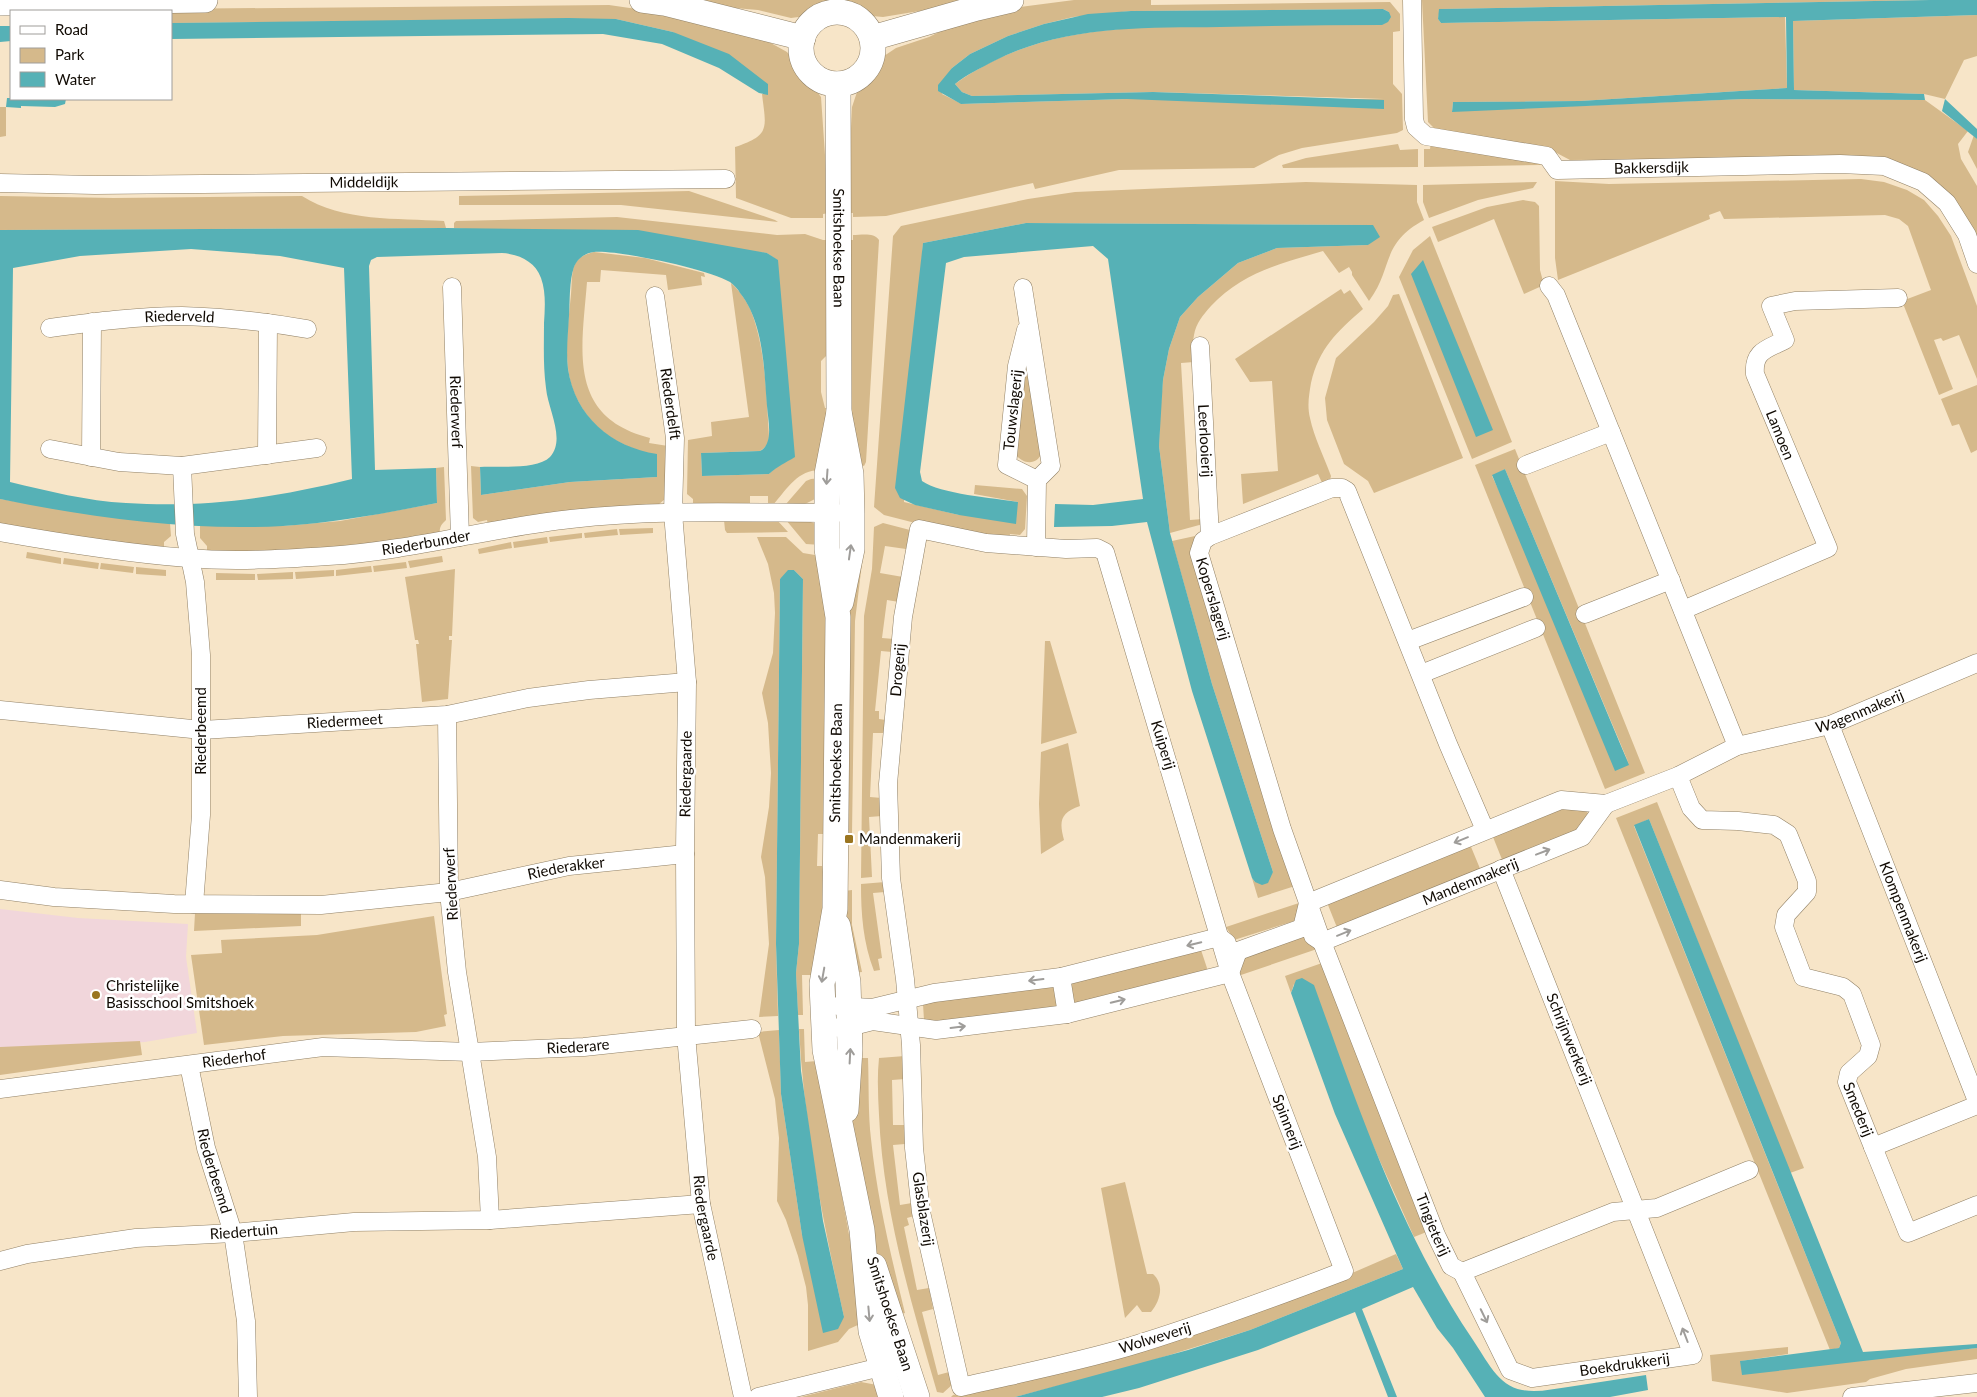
<svg xmlns="http://www.w3.org/2000/svg" width="1977" height="1397" font-family="Lato,sans-serif">
<style>
.education{fill:#f1d6db}
.green{fill:#d5b98b;fill-rule:evenodd}
.water{fill:#56b1b6;fill-rule:evenodd}
.lines{fill:none;stroke-linecap:round;stroke-linejoin:round}
.street-casing{stroke:#918166;stroke-width:19}
.secondary-casing{stroke:#918166;stroke-width:26}
.street{stroke:#fff;stroke-width:18}
.secondary{stroke:#fff;stroke-width:25}
.oneway{stroke:#9f9d9a}
.poi-dot{fill:#9a7520;stroke:#fff;stroke-width:2}
.labels{text-anchor:middle;stroke-width:5;stroke-linejoin:round;paint-order:stroke}
.street-label{font-size:15px;fill:#100a03;stroke:#fff}
.poi-label{font-size:15px;fill:#100a03;stroke:#fff;text-anchor:start}
</style>
<rect width="100%" height="100%" fill="#f7e5c8"/>
<path class="education" d="M0 909 78 918 188 924 186 957 197 1033 145 1042 0 1049Z"/>
<path class="green" d="M687 0H972L956 5 883 17 872 16 855 5 844 2 829 3 806 16 791 18 758 10 723 7Z
M1074 0H1151V5L1390 2 1400 14V31L1393 32V84L1402 94 1403 130 1397 133 1302 148 1279 155 1254 168 1119 170 1035 189 1033 183 886 216 853 217V213H847L852 107 858 89 884 56 896 48 929 37 947 28 1020 7ZM1383 9 1389 12C1329 16 1270 19 1210 23 1117 29 1035 27 955 84L962 92 972 96 1153 92 1384 99H1127L962 104 942 94 952 68 970 54 1008 36 1044 24 1073 17 1131 11Z
M1422 0H1930L1440 9 1438 19 1441 23 1785 17 1787 88 1580 101 1453 102 1452 111 1744 99 1925 100 1968 131 1958 144 1961 159 1977 186V242L1958 205 1851 158 1570 160 1551 150 1434 128 1428 122Z
M609 5 685 16 769 42 787 52 821 97 829 213 823 214V218H791L736 198 735 147C771 135 766 128 762 94H768L673 32 616 19 171 23V11L157 9Z
M1977 15V56L1964 60 1945 99 1924 94 1794 90 1793 21Z
M0 107H6V136L0 137Z
M1974 135 1977 139V169L1968 152Z
M1431 143 1542 164 1540 165 1424 167V149H1430Z
M1398 144 1400 150 1418 149V167L1283 168 1282 165 1306 158Z
M1861 179 1884 182 1907 190 1924 200 1938 216 1951 236 1977 306V379L1959 335 1943 341 1941 338 1934 340 1953 389 1939 395 1902 301 1931 290 1908 226 1899 219 1885 215 1724 219 1720 211 1709 215 1710 219 1558 280 1555 258V181L1609 184Z
M1306 182 1417 185V202L1424 220C1380 244 1394 267 1369 301L1352 275V272L1349 267 1339 273 1323 251C1280 264 1243 272 1211 306 1203 315 1196 323 1194 335 1192 344 1193 353 1194 362L1181 363 1190 520 1203 519V524L1170 533 1159 446 1160 414 1163 380 1169 349 1180 317 1198 297 1238 263 1277 248 1368 245 1373 225 1026 223 923 243 904 502 959 515 1018 502 974 494 975 485 1022 489 1027 496 1025 529 1020 535 1010 534 1009 540 931 527 884 515 874 507 893 236 901 226 1028 199 1075 192Z
M1537 182 1533 188 1478 200 1429 218 1423 202V185Z
M689 191 775 220 778 222 621 205H459V196Z
M0 196 114 198 302 196C343 222 397 218 444 221L446 228 0 230Z
M1523 200 1535 202 1539 206 1540 270 1544 285 1524 294 1494 219 1438 242 1432 227 1487 207Z
M617 217 777 235 805 234 823 240H830L831 351 821 361V392L825 408H831L821 470C797 470 788 488 773 505H768V496H750V505H693V499L687 494 688 440 712 436 711 422 749 417 731 283C740 291 746 300 751 311 764 344 766 385 768 420 768 427 770 437 768 443 766 447 763 449 760 451L701 453 702 476 769 474 781 463 794 457 777 260 767 253 454 228V223L456 221Z
M853 235C861 235 874 232 879 240L866 462 864 466 859 464 849 438 847 240H853Z
M1430 236 1512 442 1472 459 1399 277 1413 250Z
M594 252 645 258 704 273 705 277 701 276 702 285 668 290 666 275 601 270 600 282H587C582 348 566 417 650 438L649 443 668 446 665 499 658 505 488 525 487 520 478 522 473 518 471 466 480 467 481 495 570 482 657 477 644 452C615 444 591 427 577 399 561 367 568 328 571 294 572 285 571 272 575 264 580 256 586 254 594 252Z
M1341 289 1344 294 1350 290 1363 309C1337 332 1319 348 1311 383 1309 395 1307 406 1310 418 1314 437 1324 457 1331 476L1330 480 1323 485 1318 474 1243 504 1241 474 1278 471 1272 381 1250 382 1235 359Z
M1399 294 1463 458 1374 493 1368 481 1344 464 1327 420 1325 398 1336 358 1374 322 1388 306 1393 295Z
M1028 372 1042 452C1038 465 1024 465 1016 455L1024 374Z
M1977 385V450L1971 453 1959 424 1952 426 1941 399Z
M1515 449 1645 773 1605 789 1475 465ZM1505 469 1629 764 1492 476Z
M444 467 446 520C441 525 439 527 440 535L330 549 207 552V546L200 538V525L283 526 340 521 437 503 436 468Z
M821 478V496L803 505 786 504 806 481 811 479Z
M0 499 118 518 170 523 171 536 164 542V549L0 526Z
M803 519 821 526V545L806 544 786 520Z
M724 520H777L788 532 727 533 725 530Z
M883 523 910 530 906 549 885 546 880 573 903 577 899 602 887 600 882 638 894 639 892 652 881 651 875 711H879V719L886 720 885 733H873L870 797 882 798V816L869 817 872 877 861 878 864 616 872 569 874 527Z
M653 528V533L620 535 619 529Z
M617 529 618 535 585 538 584 533Z
M582 533V538L550 542 549 537Z
M1195 536 1198 537 1194 560 1217 646 1242 726 1295 886 1258 898 1252 878 1255 882 1273 872 1212 684 1172 541Z
M547 537 548 543 514 548 513 542Z
M757 537H786L803 553 815 555 818 562 819 581 827 601 825 834H818L817 866H822L823 872 822 922 813 975H802L803 1015H798L796 973 799 944 803 579 794 570 780 579 776 944 778 1016 759 1017 769 944 765 877 761 857 769 807 771 773 768 723 762 693 773 653 775 613 774 593 768 564Z
M511 542 512 548 479 554 478 549Z
M27 552 61 558V564L26 558Z
M863 555 855 621 852 835 844 834 846 604Z
M442 556 443 562 410 568 408 561Z
M64 558 99 563 98 569 63 564Z
M406 562 407 568 374 572 373 566Z
M101 563 134 567 133 573 100 569Z
M371 566 372 572 336 576V570Z
M136 567 166 570V576L136 574Z
M455 569 452 636H449V640H452L448 699 422 702 416 644H419L418 640H415L405 577Z
M334 570V576L296 579 295 572Z
M293 572V579L258 580 257 574Z
M216 573 255 574V580H216Z
M1045 641H1050L1077 733 1041 744Z
M1068 743 1080 806C1060 813 1059 821 1064 840L1041 854 1039 804 1041 752Z
M1657 802 1804 1168 1790 1173 1649 819 1634 826 1841 1343 1839 1348 1830 1350 1616 818Z
M1564 806 1586 810 1590 817 1578 833 1503 862 1491 832Z
M1469 842 1481 871 1338 930 1326 900Z
M885 882V892L873 893 882 958 878 959 880 970 874 971C863 942 861 914 861 884Z
M852 890V925L862 972 852 973 845 944 844 891Z
M1302 902 1300 915 1294 921 1234 940 1226 927Z
M301 912V926L194 931 195 913Z
M434 916 447 1014 444 1015 446 1026 416 1032 283 1036 204 1045 191 955 222 953 221 940 317 935Z
M1301 936 1308 938 1317 949 1238 976 1239 960 1245 955Z
M1200 947 1209 974 1073 1007 1068 980Z
M1322 963 1429 1231 1414 1237 1371 1141 1294 984 1291 993 1285 976Z
M1056 982 1061 1009 935 1025 924 1020 923 1004 933 999Z
M799 1029H804L805 1062 817 1061 850 1240 861 1284 860 1324 849 1329 838 1342 808 1351V1305L806 1287 798 1256 786 1220 777 1201 779 1138 775 1099 758 1032 779 1030 781 1094 802 1235 844 1317C823 1222 804 1126 799 1029Z
M140 1041 142 1055 0 1075V1047Z
M905 1056V1079L892 1080 893 1125H905V1144L893 1145 900 1205 912 1203 914 1216 907 1218 909 1225 904 1227 917 1290 929 1288 933 1309 922 1312 938 1375 949 1372 953 1384 943 1393 937 1392C911 1302 883 1210 879 1115 878 1096 877 1077 879 1058Z
M856 1058H868C869 1085 868 1113 871 1139 877 1198 891 1256 905 1313L898 1315 880 1275 850 1107Z
M1125 1182 1147 1274H1153C1165 1285 1160 1301 1151 1312H1142L1137 1305 1125 1318 1101 1188Z
M1396 1254 1403 1269 1250 1330 1131 1367 1015 1397H951L953 1395 1070 1367 1343 1277Z
M1788 1347V1354L1741 1361 1865 1359 1977 1348V1359L1906 1369 1870 1379 1866 1382 1787 1393 1712 1381 1710 1355Z
M861 1382 877 1385 883 1397H801Z"/>
<path class="water" d="M1930 0H1977V15L1793 21 1794 90 1924 94 1925 100 1744 99 1452 112 1453 102 1580 101 1787 88 1786 17 1441 23 1438 19 1439 9Z
M1383 9 1389 12 1391 17 1388 22 1382 25C1328 25 1274 26 1220 27 1142 28 1065 25 994 61 981 68 967 74 955 84L962 92 972 96 1153 92 1384 100V109L1127 99 961 104 938 91V85L952 68 970 54 1008 36 1044 24 1088 14 1131 11Z
M568 18 616 19 673 32 729 54 768 84V95L759 93 719 68 662 44 603 34 171 39V23Z
M0 26H11V41L0 42Z
M7 98 66 99 65 104 55 107 21 106V108L6 107Z
M1945 99 1977 129V139L1942 111Z
M1026 223 1373 225 1380 237 1368 245 1277 248 1238 263 1198 297 1180 317 1169 349 1163 380 1159 446 1170 533 1212 684 1273 872 1268 883 1262 885 1255 882 1252 878 1192 691 1147 522 1112 526 1054 527 1055 504 1093 505 1143 499 1108 259 1093 246 964 257 946 263 920 472 922 481C940 494 994 498 1018 502L1016 524 959 515 915 505 900 498 895 488 923 243Z
M446 228 638 230 767 253 778 260 795 457C785 463 778 466 769 474L702 476 701 453 760 451C774 444 768 420 767 406 764 370 764 323 740 293 738 289 734 285 730 282 708 269 619 250 594 252 585 253 577 259 574 267 569 281 570 301 569 316 568 334 566 352 568 369 575 416 611 447 657 454V477L570 482 481 495 480 467C498 466 537 470 550 457 566 439 548 410 546 388 543 366 544 345 544 323 545 308 546 292 541 278 535 261 518 254 502 253L377 257 371 260 369 266 375 470 436 468 437 503C386 513 335 523 283 526 189 531 92 518 0 499V230ZM191 249 280 256 344 268 352 479C274 498 207 508 126 503 87 501 48 491 10 482L13 268 80 256Z
M1423 260 1493 430 1476 437 1411 274Z
M1505 469 1629 765 1615 771 1492 475Z
M788 570H794L803 579 799 944 796 973 801 1071 823 1221 844 1317 838 1329 823 1333 802 1235 781 1094 776 944 780 579Z
M1649 819 1863 1352 1977 1344V1348L1742 1375 1740 1361 1839 1348 1841 1343 1634 825Z
M1302 978 1314 985C1358 1107 1400 1232 1473 1340 1486 1359 1498 1386 1522 1390 1537 1393 1553 1389 1568 1387 1594 1383 1620 1379 1646 1375L1648 1390 1610 1397H1485L1453 1348 1437 1328 1413 1287 1362 1309 1397 1397H1388L1355 1312 1258 1350 1139 1388 1102 1397H1015L1188 1350 1250 1330 1403 1269 1335 1114 1291 993 1296 980Z"/>
<g class="lines">
<defs>
<g id="street">
<path id="s1" d="M1412 0 1414 119 1416 127 1426 136 1547 156 1557 170 1840 164 1884 166 1923 182 1947 203 1967 235 1977 264"/>
<path id="s2" d="M0 183 95 185 726 179"/>
<path d="M1549 286 1556 295 1737 746"/>
<path id="s3" d="M452 287 460 537"/>
<path d="M1023 288 1051 466 1037 480 1036 547"/>
<path id="s4" d="M655 296 675 438 673 513 687 682 685 854 686 1035 701 1204 743 1397"/>
<path id="s5" d="M50 328C94 322 138 316 182 316 225 317 266 322 307 329"/>
<path d="M1026 330 1017 366 1007 465 1037 480"/>
<path id="s6" d="M1200 346 1210 536"/>
<path d="M50 449 119 462 182 466 317 448"/>
<path d="M267 455 268 323"/>
<path d="M91 457 92 322"/>
<path d="M1526 465 1611 432"/>
<path d="M182 466 185 534 195 582 201 655V815L194 904"/>
<path d="M919 529 986 543 1066 549 1097 548 1105 552 1230 973 1344 1271C1273 1298 1201 1325 1128 1347 1073 1363 1017 1374 961 1387L921 1212 914 1148 911 1045 905 979 891 878 888 784 903 617Z"/>
<path id="s7" d="M0 532C62 543 125 553 188 558 234 562 282 559 328 556 410 551 489 528 571 519 659 509 748 513 837 513"/>
<path d="M1683 610 1828 548 1755 374C1753 351 1767 349 1785 340L1771 306 1795 301 1898 298"/>
<path d="M1585 614 1671 580"/>
<path d="M1408 641 1524 597"/>
<path d="M1421 674 1536 628"/>
<path id="s8" d="M0 710 202 730 447 715 528 698 589 690 687 682"/>
<path id="s9" d="M1830 725 1977 1101"/>
<path id="s10" d="M1678 776 1691 808 1702 820 1738 821 1774 825 1788 834 1807 881V892L1786 915 1784 927 1803 977 1843 987 1852 994 1871 1045 1868 1056 1849 1073 1847 1082 1873 1147 1977 1105"/>
<path id="s11" d="M1485 830 1448 744 1347 491 1342 488H1332L1210 536 1203 541 1199 553 1282 829 1322 942 1436 1235 1451 1266 1462 1272 1613 1212 1657 1208 1749 1170"/>
<path id="s12" d="M0 890 54 897 174 904 321 905 449 892 569 866 685 854"/>
<path id="s13" d="M1302 928 1308 903 1561 800 1606 804 1678 776 1737 746 1830 725 1977 663"/>
<path id="s14" d="M1313 936 1322 942 1582 837 1606 804"/>
<path d="M1238 951 1302 928"/>
<path d="M1061 977 1067 1014"/>
<path d="M838 1006 872 1008 934 993 1061 977 1219 937 1227 943"/>
<path d="M824 1028 849 1027 873 1021 936 1030 1067 1014 1230 973 1238 951"/>
<path id="s15" d="M189 1065 206 1148 233 1233 246 1321 248 1397"/>
<path id="s16" d="M0 1089 323 1047 470 1052 584 1047 752 1029"/>
<path d="M1873 1147 1908 1233 1977 1205"/>
<path d="M490 1220 701 1204"/>
<path id="s17" d="M0 1261 27 1254 136 1238 233 1233 354 1222 490 1220 487 1157 457 972 449 892 447 715"/>
<path id="s18" d="M1462 1272 1510 1370 1532 1378 1693 1355 1501 869"/>
<path d="M758 1397 893 1364"/>
<path d="M1852 1397 1977 1383"/>
</g>
<g id="secondary">
<path d="M642 0 664 3 803 38"/>
<path d="M0 3 205 0"/>
<circle cx="837" cy="48" r="36"/>
<path d="M872 38 977 8 1011 0"/>
<path id="s19" d="M838 84 839 412 851 474 852 513V549L841 602"/>
<path d="M839 412 827 474V549L838 617 835 909 822 984 823 1007 825 1050 862 1230 871 1331 891 1397"/>
<path d="M838 926 848 982 850 1049 846 1110"/>
<path d="M874 1266 917 1397"/>
</g>
</defs>
<use href="#street" class="street-casing"/>
<use href="#secondary" class="secondary-casing"/>
<use href="#street" class="street"/>
<use href="#secondary" class="secondary"/>
</g>
<defs><path id="oneway-shaft" d="M-6 0H5M1.5-3L5.5 0L1.5 3" fill="none" stroke-width="1.6" stroke-linecap="round" stroke-linejoin="round" transform="scale(1.25)"/></defs>
<g class="oneway">
<use href="#oneway-shaft" transform="translate(827 477) rotate(94)"/>
<use href="#oneway-shaft" transform="translate(850 552) rotate(-82)"/>
<use href="#oneway-shaft" transform="translate(1461 840) rotate(158)"/>
<use href="#oneway-shaft" transform="translate(1543 852) rotate(-21)"/>
<use href="#oneway-shaft" transform="translate(1344 933) rotate(-22)"/>
<use href="#oneway-shaft" transform="translate(1194 944) rotate(166)"/>
<use href="#oneway-shaft" transform="translate(823 975) rotate(100)"/>
<use href="#oneway-shaft" transform="translate(1036 980) rotate(173)"/>
<use href="#oneway-shaft" transform="translate(1118 1001) rotate(-14)"/>
<use href="#oneway-shaft" transform="translate(958 1027) rotate(-7)"/>
<use href="#oneway-shaft" transform="translate(850 1056) rotate(-87)"/>
<use href="#oneway-shaft" transform="translate(869 1314) rotate(85)"/>
<use href="#oneway-shaft" transform="translate(1484 1316) rotate(64)"/>
<use href="#oneway-shaft" transform="translate(1685 1335) rotate(-111)"/>
</g>
<g class="poi-dot">
<rect x="844" y="834" width="10" height="10" rx="2.5"/>
<circle cx="96" cy="995" r="5"/>
</g>
<g class="labels">
<g class="street-label">
<text dy="5" stroke="none"><textPath href="#s1" startOffset="375">Bakkersdijk</textPath></text>
<text dy="5" stroke="none"><textPath href="#s2" startOffset="364">Middeldijk</textPath></text>
<text dy="5" stroke="none"><textPath href="#s19" startOffset="164">Smitshoekse Baan</textPath></text>
<text dy="5" stroke="none"><textPath href="#s5" startOffset="130">Riederveld</textPath></text>
<text dy="5" stroke="none"><textPath href="#s4" startOffset="109">Riederdelft</textPath></text>
<text transform="translate(1013 410) rotate(-84)" y="5">Touwslagerij</text>
<text dy="5" stroke="none"><textPath href="#s3" startOffset="125">Riederwerf</textPath></text>
<text transform="translate(1780 435) rotate(68)" y="5">Lamoen</text>
<text dy="5" stroke="none"><textPath href="#s6" startOffset="95">Leerlooierij</textPath></text>
<text dy="5" stroke="none"><textPath href="#s7" startOffset="429">Riederbunder</textPath></text>
<text dy="5" stroke="none"><textPath href="#s11" startOffset="582">Koperslagerij</textPath></text>
<text transform="translate(898 670) rotate(-85)" y="5">Drogerij</text>
<text dy="5" stroke="none"><textPath href="#s13" startOffset="615">Wagenmakerij</textPath></text>
<text dy="5" stroke="none"><textPath href="#s8" startOffset="346">Riedermeet</textPath></text>
<text transform="translate(201 731) rotate(-90)" y="5">Riederbeemd</text>
<text transform="translate(1163 745) rotate(73)" y="5">Kuiperij</text>
<text transform="translate(836 763) rotate(-89)" y="5">Smitshoekse Baan</text>
<text transform="translate(686 774) rotate(-89)" y="5">Riedergaarde</text>
<text dy="5" stroke="none"><textPath href="#s12" startOffset="570">Riederakker</textPath></text>
<text dy="5" stroke="none"><textPath href="#s14" startOffset="171">Mandenmakerij</textPath></text>
<text transform="translate(451 884) rotate(-93)" y="5">Riederwerf</text>
<text dy="5" stroke="none"><textPath href="#s9" startOffset="201">Klompenmakerij</textPath></text>
<text transform="translate(1569 1039) rotate(68)" y="5">Schrijnwerkerij</text>
<text dy="5" stroke="none"><textPath href="#s16" startOffset="581">Riederare</textPath></text>
<text dy="5" stroke="none"><textPath href="#s16" startOffset="236">Riederhof</textPath></text>
<text dy="5" stroke="none"><textPath href="#s10" startOffset="481">Smederij</textPath></text>
<text transform="translate(1287 1122) rotate(69)" y="5">Spinnerij</text>
<text dy="5" stroke="none"><textPath href="#s15" startOffset="109">Riederbeemd</textPath></text>
<text transform="translate(923 1209) rotate(81)" y="5">Glasblazerij</text>
<text dy="5" stroke="none"><textPath href="#s4" startOffset="925">Riedergaarde</textPath></text>
<text dy="5" stroke="none"><textPath href="#s11" startOffset="1246">Tingieterij</textPath></text>
<text dy="5" stroke="none"><textPath href="#s17" startOffset="246">Riedertuin</textPath></text>
<text transform="translate(890 1314) rotate(72)" y="5">Smitshoekse Baan</text>
<text transform="translate(1155 1338) rotate(-17)" y="5">Wolweverij</text>
<text dy="5" stroke="none"><textPath href="#s18" startOffset="226">Boekdrukkerij</textPath></text>
</g>
<g class="poi-label">
<text x="859" y="844">Mandenmakerij</text>
<text x="106" y="991">Christelijke<tspan x="106" dy="17">Basisschool Smitshoek</tspan></text>
</g>
</g>
<rect x="10" y="10" width="162" height="90" fill="#ffffff" stroke="#9f9d9a"/>
<rect x="20" y="26" width="25" height="8" fill="#ffffff" stroke="#9f9d9a"/>
<text x="55" y="35" font-size="15" fill="#100a03">Road</text>
<rect x="20" y="48" width="25" height="15" fill="#d5b98b" stroke="#9f9d9a"/>
<text x="55" y="60" font-size="15" fill="#100a03">Park</text>
<rect x="20" y="72" width="25" height="15" fill="#56b1b6" stroke="#9f9d9a"/>
<text x="55" y="85" font-size="15" fill="#100a03">Water</text>
</svg>
